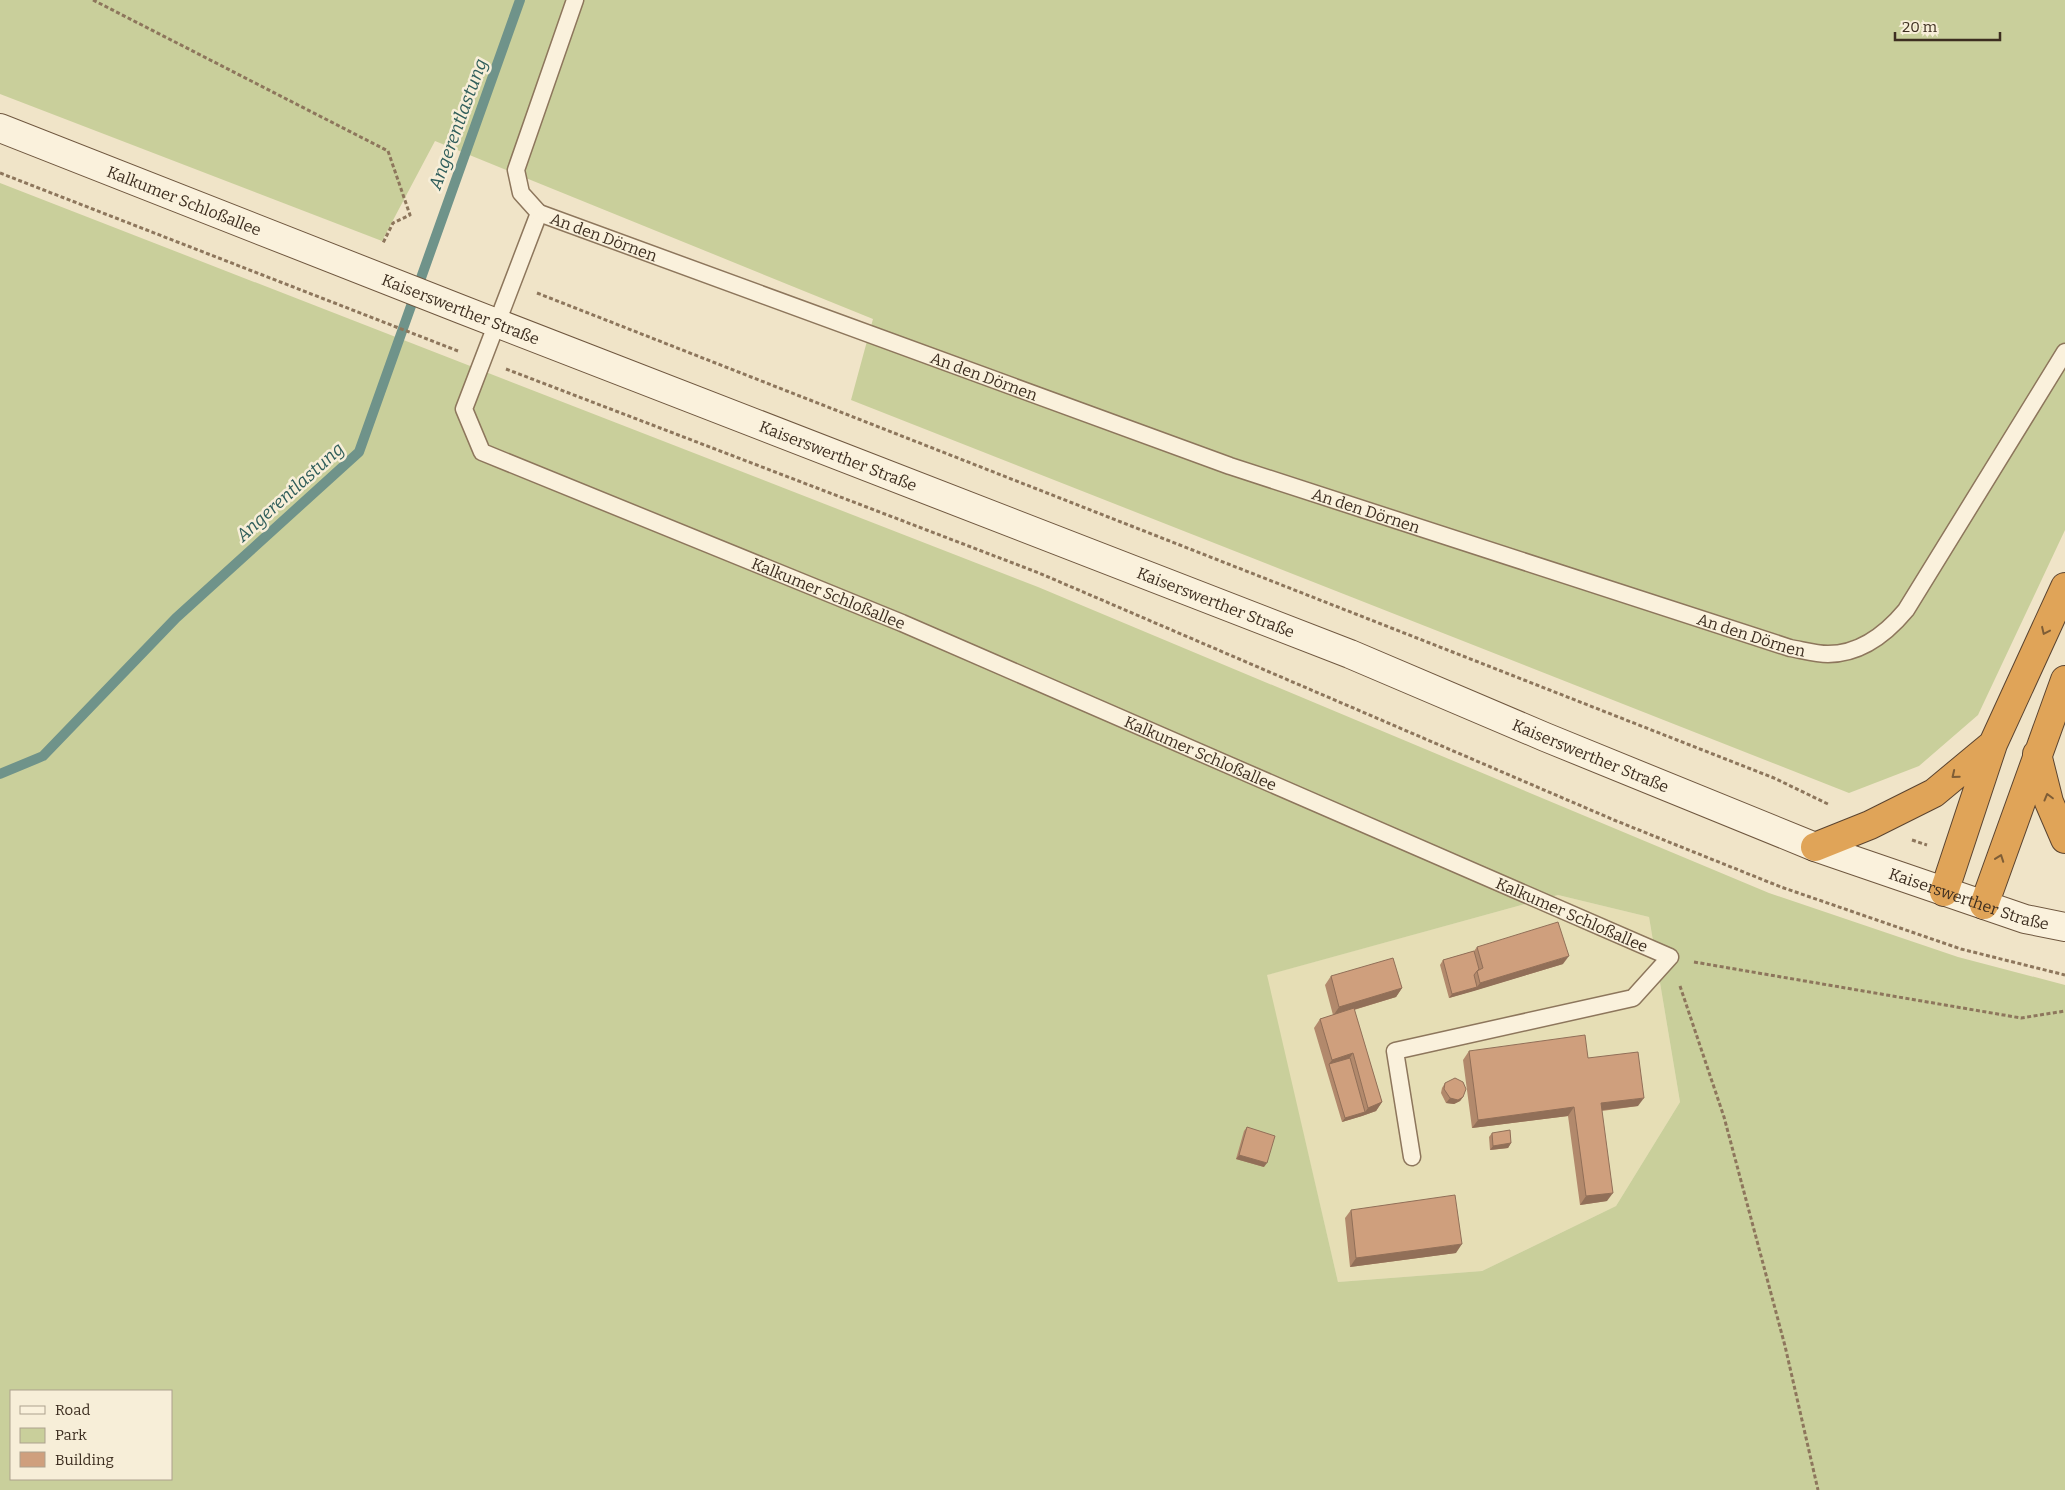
<svg xmlns="http://www.w3.org/2000/svg" width="2065" height="1490" font-family="Bitter,serif">
<style>
.farmland{fill:#e6deb5}
.green{fill:#c9cf9b;fill-rule:evenodd}
.lines{fill:none;stroke-linecap:round;stroke-linejoin:round}
.stream{stroke:#6f938a;stroke-width:10}
.service-casing{stroke:#8d765c;stroke-width:19}
.secondary-casing{stroke:#6f573f;stroke-width:30}
.motorway-casing{stroke:#5b4430;stroke-width:30}
.path{stroke:#8d765c;stroke-width:3;stroke-dasharray:4 2.5;stroke-linecap:butt}
.service{stroke:#faf1dc;stroke-width:16}
.secondary{stroke:#faf1dc;stroke-width:28}
.motorway{stroke:#e0a458;stroke-width:28}
.wall{fill:#b2896c}
.shaded-wall{fill:#916f58}
.building{fill:#cf9f7d;stroke:#916f58}
.oneway{stroke:#7e5d36}
.labels{text-anchor:middle;stroke-width:5;stroke-linejoin:round;paint-order:stroke}
.street-label{font-size:16px;fill:#3d2e20;stroke:#f7eed8}
.water-label{font-size:18px;font-style:italic;fill:#2f5d5a;stroke:#f7eed8}
</style>
<rect width="100%" height="100%" fill="#f0e4c8"/>
<path class="farmland" d="M1558 895 1649 917 1680 1102 1616 1206 1482 1271 1338 1282 1266 975Z"/>
<path class="green" d="M0 0H2065V530L1978 715 1919 766 1849 793 851 400 873 319 435 141 382 241 0 94Z
M0 183 1038 587 1769 893 1958 957 2065 985V1490H0ZM1558 895 1649 917 1680 1102 1616 1206 1482 1271 1338 1282 1267 975ZM11 1391H171V1479H11Z"/>
<g class="lines">
<path class="stream" d="M0 774 43 756 176 618 359 452 520 0"/>
<defs>
<g id="service">
<path id="s1" d="M575 0 516 170 521 193 539 213 464 409 482 452 902 623 1670 957 1633 998 1395 1051 1412 1157"/>
<path id="s2" d="M539 213 1230 466 1790 648C1802 650 1816 654 1828 654 1861 654 1886 634 1906 610L2065 352"/>
</g>
<g id="secondary">
<path id="s3" d="M0 128 463 310 1350 654 1545 737 1815 847 2025 919 2065 927"/>
</g>
<path id="motorway" d="M2037 754 2049 802 2065 839
M1815 847 1870 825 1934 793 1993 744
M1944 892 1993 744 2065 587
M1984 905 2065 680"/>
</defs>
<use href="#service" class="service-casing"/>
<use href="#secondary" class="secondary-casing"/>
<use href="#motorway" class="motorway-casing"/>
<path class="path" d="M93 0 388 151 410 215 393 223 383 243
M0 173 458 351
M537 293 1774 778 1830 805
M506 369 1039 573 1614 820 1781 887 1961 949 2065 975
M1912 840 1927 845
M1694 962 2021 1018 2065 1011
M1680 986 1724 1117 1785 1346 1818 1490"/>
<use href="#service" class="service"/>
<use href="#secondary" class="secondary"/>
<use href="#motorway" class="motorway"/>
</g>
<path class="wall" d="M1477 947 1563 964 1449 998 1440 965 1443 960 1474 951Z
M1331 976 1402 988 1396 997 1354 1010 1382 1102 1376 1111 1362 1116 1342 1122 1314 1028 1320 1019 1333 1015 1325 985Z
M1469 1051 1588 1058 1638 1106 1602 1111 1607 1201 1580 1205 1568 1116 1472 1128 1463 1060Z
M1445 1083 1463 1097 1460 1101 1454 1104 1446 1103 1441 1093 1442 1088Z
M1247 1127 1264 1167 1236 1159 1244 1131Z
M1492 1133 1511 1143 1508 1148 1490 1150 1489 1137Z
M1351 1210 1456 1253 1350 1267 1345 1218Z"/>
<path class="shaded-wall" d="M1569 956 1563 964 1474 991 1480 983Z
M1477 987 1474 991 1449 998 1452 994Z
M1402 988 1396 997 1333 1016 1339 1007Z
M1353 1053 1347 1062 1329 1064 1332 1060Z
M1463 1097 1460 1101 1454 1104 1446 1103 1450 1098Z
M1644 1098 1638 1106 1595 1111 1601 1103Z
M1382 1102 1376 1111 1362 1116 1342 1122 1345 1118 1365 1112 1368 1108Z
M1574 1107 1568 1116 1472 1128 1478 1120Z
M1511 1143 1508 1148 1490 1150 1493 1146Z
M1239 1155 1267 1163 1264 1167 1236 1159Z
M1613 1193 1607 1201 1580 1205 1586 1196Z
M1462 1244 1456 1253 1350 1267 1356 1258Z"/>
<path class="building" d="M1558 922 1569 956 1480 983 1477 971 1483 968 1477 947Z
M1474 951 1479 969 1477 971 1474 975 1477 987 1452 994 1443 960Z
M1393 958 1402 988 1339 1007 1331 976Z
M1354 1008 1382 1102 1368 1108 1353 1053 1332 1060 1320 1019Z
M1585 1035 1588 1058 1638 1052 1644 1098 1601 1103 1613 1193 1586 1196 1574 1107 1478 1120 1469 1051Z
M1350 1058 1365 1112 1345 1118 1329 1064Z
M1455 1078 1463 1082 1466 1089 1463 1097 1458 1100 1450 1098 1444 1089 1445 1083Z
M1247 1127 1275 1136 1267 1163 1239 1155Z
M1510 1130 1511 1143 1493 1146 1492 1133Z
M1455 1195 1462 1244 1356 1258 1351 1210Z"/>
<defs><path id="oneway-chevron" d="M-2-3.5L2.5 0L-2 3.5" fill="none" stroke-width="1.6" stroke-linecap="round" stroke-linejoin="round" transform="scale(1.25)"/></defs>
<g class="oneway">
<use href="#oneway-chevron" transform="translate(2045 631) rotate(115)"/>
<use href="#oneway-chevron" transform="translate(1955 775) rotate(141)"/>
<use href="#oneway-chevron" transform="translate(2048 797) rotate(-105)"/>
<use href="#oneway-chevron" transform="translate(2000 858) rotate(-70)"/>
</g>
<g class="labels">
<g class="street-label">
<text dy="6" stroke="none"><textPath href="#s3" startOffset="198">Kalkumer Schloßallee</textPath></text>
<text dy="6" stroke="none"><textPath href="#s2" startOffset="69">An den Dörnen</textPath></text>
<text dy="6" stroke="none"><textPath href="#s3" startOffset="495">Kaiserswerther Straße</textPath></text>
<text dy="6" stroke="none"><textPath href="#s2" startOffset="474">An den Dörnen</textPath></text>
<text dy="6" stroke="none"><textPath href="#s3" startOffset="900">Kaiserswerther Straße</textPath></text>
<text dy="6" stroke="none"><textPath href="#s2" startOffset="879">An den Dörnen</textPath></text>
<text dy="6" stroke="none"><textPath href="#s1" startOffset="861">Kalkumer Schloßallee</textPath></text>
<text dy="6" stroke="none"><textPath href="#s3" startOffset="1305">Kaiserswerther Straße</textPath></text>
<text dy="6" stroke="none"><textPath href="#s2" startOffset="1284">An den Dörnen</textPath></text>
<text dy="6" stroke="none"><textPath href="#s1" startOffset="1266">Kalkumer Schloßallee</textPath></text>
<text dy="6" stroke="none"><textPath href="#s3" startOffset="1710">Kaiserswerther Straße</textPath></text>
<text dy="6" stroke="none"><textPath href="#s3" startOffset="2115">Kaiserswerther Straße</textPath></text>
<text dy="6" stroke="none"><textPath href="#s1" startOffset="1671">Kalkumer Schloßallee</textPath></text>
</g>
<g class="water-label">
<text transform="translate(458 124) rotate(-70)" y="6">Angerentlastung</text>
<text transform="translate(290 492) rotate(-42)" y="6">Angerentlastung</text>
</g>
</g>
<rect x="10" y="1390" width="162" height="90" fill="#f7eed8" stroke="#ada18e"/>
<rect x="20" y="1406" width="25" height="8" fill="#faf1dc" stroke="#ada18e"/>
<text x="55" y="1415" font-size="15" fill="#3d2e20">Road</text>
<rect x="20" y="1428" width="25" height="15" fill="#c9cf9b" stroke="#ada18e"/>
<text x="55" y="1440" font-size="15" fill="#3d2e20">Park</text>
<rect x="20" y="1452" width="25" height="15" fill="#cf9f7d" stroke="#ada18e"/>
<text x="55" y="1465" font-size="15" fill="#3d2e20">Building</text>
<path d="M1895 32v8h105v-8" fill="none" stroke="#3d2e20" stroke-width="2.5"/>
<text x="1902" y="32" font-size="15" fill="#3d2e20" stroke="#f7eed8" stroke-width="4" paint-order="stroke">20 m</text>
</svg>
